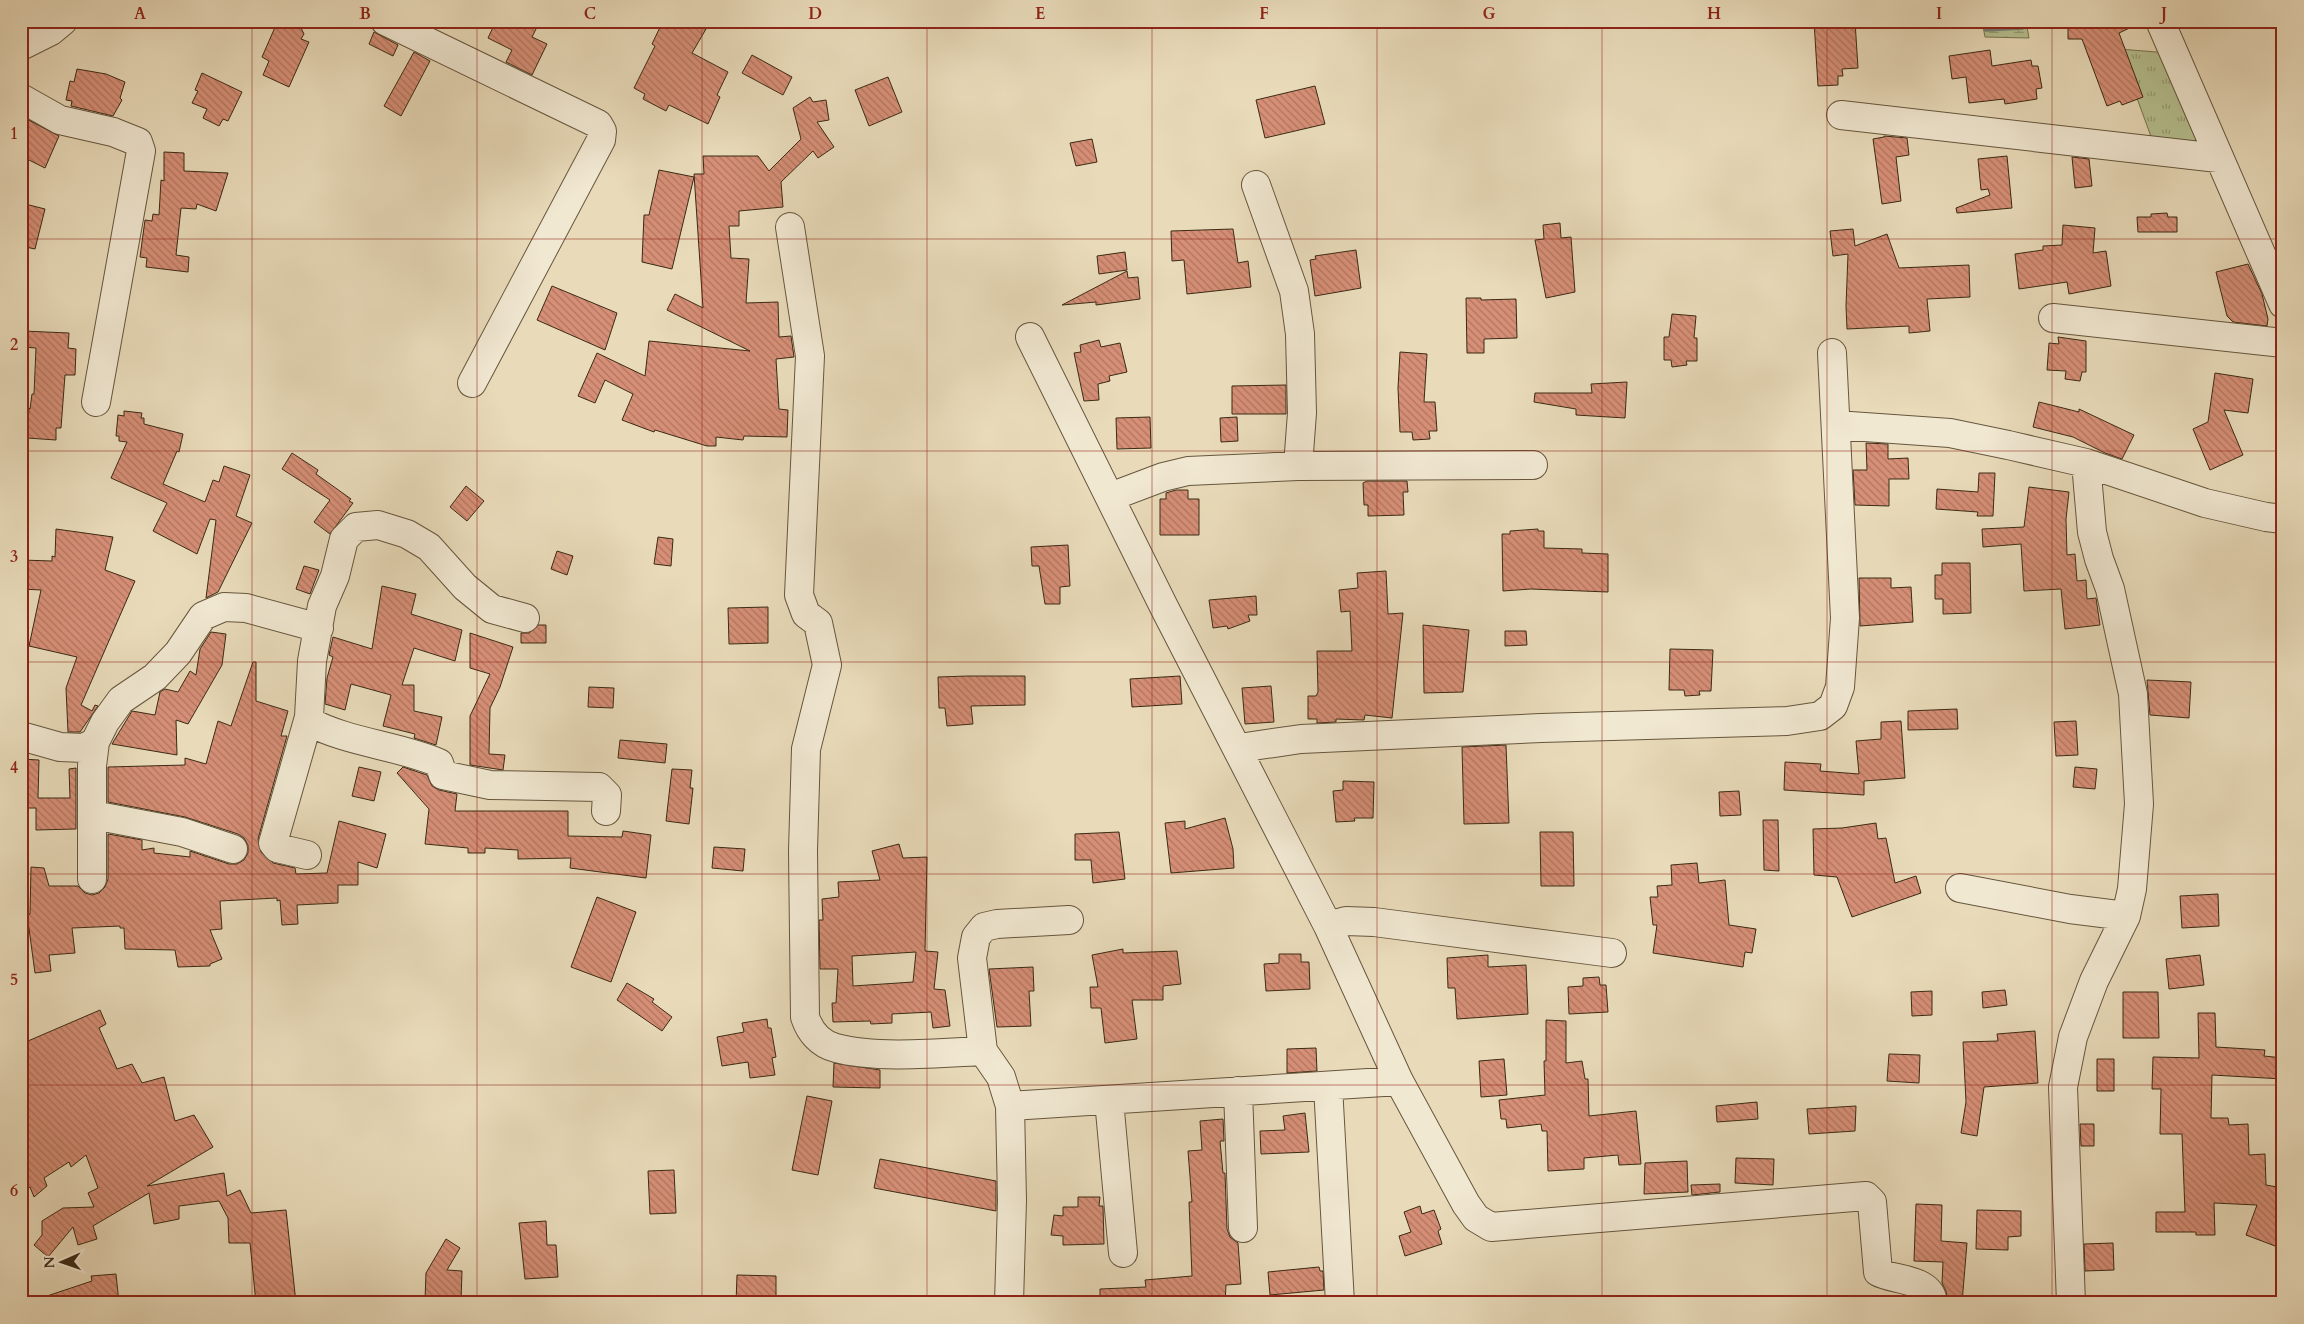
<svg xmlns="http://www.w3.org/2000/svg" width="2304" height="1324" font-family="Cardo,serif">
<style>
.grass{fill:url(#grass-tufts);stroke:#787552}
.wetland{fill:url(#wetland-marsh);stroke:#787552}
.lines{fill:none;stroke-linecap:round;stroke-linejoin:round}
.stream{stroke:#757f77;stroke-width:5.5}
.building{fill:url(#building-back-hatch);stroke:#3a2a13;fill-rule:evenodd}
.minor-casing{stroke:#66563d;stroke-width:30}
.minor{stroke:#f1e8d2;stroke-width:28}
.grid{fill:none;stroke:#8f2418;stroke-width:1;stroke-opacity:0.55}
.neatline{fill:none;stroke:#8f2418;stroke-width:2}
.grid-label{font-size:16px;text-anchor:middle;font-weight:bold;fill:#8f2418}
</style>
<defs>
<pattern id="grass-tufts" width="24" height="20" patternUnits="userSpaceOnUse" patternTransform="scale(1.25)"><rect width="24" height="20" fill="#b6c090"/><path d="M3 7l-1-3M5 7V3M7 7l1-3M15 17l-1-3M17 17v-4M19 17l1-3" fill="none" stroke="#959c74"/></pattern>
<pattern id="wetland-marsh" width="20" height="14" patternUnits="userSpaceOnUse" patternTransform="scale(1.25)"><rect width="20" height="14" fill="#b6c090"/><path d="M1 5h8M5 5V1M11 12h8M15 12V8" fill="none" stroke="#959c74"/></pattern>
<pattern id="building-back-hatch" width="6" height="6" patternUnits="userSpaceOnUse" patternTransform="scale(1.25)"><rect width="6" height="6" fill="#d78f77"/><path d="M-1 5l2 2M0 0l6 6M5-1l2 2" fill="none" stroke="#af7560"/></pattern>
</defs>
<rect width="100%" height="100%" fill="#e9dbba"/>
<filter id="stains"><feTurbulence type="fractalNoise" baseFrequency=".004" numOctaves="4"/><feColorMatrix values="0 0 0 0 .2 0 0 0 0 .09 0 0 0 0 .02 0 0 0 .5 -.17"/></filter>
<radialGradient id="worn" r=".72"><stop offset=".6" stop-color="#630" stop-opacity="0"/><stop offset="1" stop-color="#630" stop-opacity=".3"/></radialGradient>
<path class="grass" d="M2119 49 2169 53 2210 150 2153 142Z"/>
<path class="wetland" d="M1982 21H2026L2029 38 1985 37Z"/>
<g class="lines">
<path class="stream" d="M1984 21 1986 29 2022 27"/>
</g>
<path class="building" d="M496 21H540L532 37 547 44 532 75 506 62 512 50 488 38Z
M663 21H702L700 26 706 29 692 53 728 72 717 95 720 97 708 124 669 105 666 111 643 99 645 94 634 88 655 46 652 44Z
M1814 21H1855L1858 68 1842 69 1843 76H1838V85L1818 86Z
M2068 21H2144L2119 33 2143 97 2122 105 2120 101 2107 106 2082 39H2068Z
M292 22 300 26 304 34 301 39 309 42 289 87 263 75 269 61 262 57 276 25 281 27Z
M374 32 398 45 393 56 369 44Z
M1990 50 1992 66 2031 60 2032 66H2038L2042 88 2036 89 2037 99 2005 104 2004 99 1969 103 1966 77 1952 79 1949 56Z
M414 52 430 61 401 116 384 106Z
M752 55 792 77 783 95 742 73Z
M77 69 106 74 125 82 120 98 122 100 113 116 71 106 72 101 66 100 70 81 74 82Z
M202 73 242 92 228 121 223 119 219 126 203 118 207 109 192 103 198 91 195 90Z
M888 77 902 112 869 126 855 90Z
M1315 86 1325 124 1265 138 1256 100Z
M810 97 813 102 826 100 829 120 817 122 834 147 818 158 813 151 781 182 783 207 739 211V226H729L731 258 749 259 746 303 778 302 779 337 791 336 794 357 776 359 779 409 788 410 787 437 744 436 743 440 716 437V446H707L655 430 654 432 622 420 633 394 605 380 595 403 578 396 597 353 645 376 649 341 750 351 667 310 675 294 703 308 694 174H704L703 156H758L769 171 801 139 793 108Z
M21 116 59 136 45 168 21 156Z
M1884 136 1907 138 1909 155 1896 157 1901 201 1882 204 1873 139 1884 137Z
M1092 139 1097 162 1076 166 1070 143Z
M164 152 184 153V171L228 173 216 211 197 204 196 209 181 208 176 255 189 257 188 272 146 267 147 258 140 257 145 220 152 221 153 214 159 215 161 180 164 181Z
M2007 156 2012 208 1957 213 1956 208 1990 195 1988 189 1981 190 1978 159Z
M2072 157 2089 159 2092 186 2075 188Z
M659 170 694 177 672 269 642 262 644 215H649Z
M21 203 45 209 35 249 21 246Z
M2167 213 2168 217H2177V232H2138L2137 217H2151V214Z
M1560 223 1561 238 1571 237 1575 292 1546 298 1535 240 1544 239 1543 225Z
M2063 225 2095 228 2093 253 2106 251 2111 286 2069 294 2067 282 2019 289 2015 254 2043 250V246L2062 245Z
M1233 229 1238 263 1248 261 1251 287 1187 294 1184 260 1172 261 1171 231Z
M1853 229 1855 246 1887 234 1899 268 1969 265 1970 297 1927 299 1930 331 1909 333V326L1847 329 1846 306 1848 254 1833 256 1830 231Z
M1356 250 1361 288 1315 296 1310 260 1316 259 1315 256Z
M1125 252 1127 270 1099 274 1097 256Z
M2248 264 2262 294 2268 319 2267 326 2233 322 2227 316 2216 272Z
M1127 271 1128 278 1138 277 1140 299 1096 305V302L1062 305Z
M552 286 617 313 605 350 537 320Z
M1466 298H1481V300L1516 299 1517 338 1484 339V353H1467Z
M1672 314 1696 316 1694 338H1697V361H1686L1687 365 1672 367 1671 360H1664V337H1669Z
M23 331 69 333 68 348 76 349 75 375H65L61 428H56V440L27 438 29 408 30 409 32 394H34L36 348 23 347Z
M2058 337 2086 341V372H2082L2080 381 2065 379 2066 371 2047 370 2049 343 2059 344Z
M1099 340 1101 347 1120 343 1127 372 1109 376 1110 381 1098 384 1099 400 1084 401 1074 353 1081 352 1080 345Z
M1400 352 1427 354 1424 402H1435L1437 431H1429L1430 439 1413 440 1412 432H1400L1398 388Z
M2215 373 2253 379 2248 413 2224 410 2243 455 2210 470 2193 429 2208 422Z
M1627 382 1625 418 1576 415V409L1534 402 1535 393H1592L1591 384Z
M1286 385V414H1232V386Z
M2039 402 2079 412V409L2134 435 2122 459 2105 453 2073 437 2033 427Z
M124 411 142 413 141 418H144V424L183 434 179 452 177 451 163 484 205 502 213 480 219 482 224 466 250 475 236 516 252 523 218 592 206 598 216 520 210 519 197 554 153 531 167 503 111 478 127 442 119 441V436H116L118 415 124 416Z
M1150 417 1151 448 1117 449 1116 418Z
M1237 417 1238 441 1221 442 1220 418Z
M1866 443 1888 444V459L1908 458 1909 479H1889V506L1855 505 1853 470H1867Z
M292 453 318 470 316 474 351 499 349 501 353 503 330 534 314 522 330 500 282 469Z
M1979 473H1995L1993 516H1977L1978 512 1936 509 1937 489 1978 492Z
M1367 481H1407L1408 492H1403L1404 515 1368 516V505H1364L1363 483Z
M466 486 484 501 467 521 450 507Z
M2029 487 2069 492 2066 519 2067 555 2075 554 2077 581 2086 580 2087 599 2096 598 2100 625 2065 629 2061 589 2024 591 2021 544 1983 547 1982 529 2024 527Z
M1176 490H1188V499H1199V535H1160V499H1166V493Z
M56 529 113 537 105 570 135 581 81 705 92 711 95 705 98 706 80 732H68L66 688 77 657 29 646 41 590 21 589V560L52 561V556L55 557Z
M1538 529V531H1544V548L1582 549V553L1608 554V592L1531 589 1503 591 1502 534H1510V531Z
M658 537 673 539 671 566 654 564Z
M1068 545 1070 586 1060 587V604H1045L1039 566H1032L1031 547Z
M557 551 573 556 567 575 551 569Z
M1942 563H1970L1971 613 1943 614V599H1935V575H1942Z
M304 566 319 570 310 594 296 589Z
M1386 571 1388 614 1403 613 1392 718 1365 715 1364 720 1336 719V722L1317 723V719H1308V696H1316L1318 692 1317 651H1352L1350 611 1341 612 1339 590 1358 588 1357 573Z
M1859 578H1891V588L1911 587 1913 622 1860 626Z
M382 586 416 594 411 614 462 630 455 661 414 648 402 685H414V711L442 717 436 745 414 738 415 734 383 726 391 695 351 684 345 710 325 704 327 678 333 657 329 655 333 637 372 649Z
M1256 596 1257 615H1248L1250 621 1228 629 1227 626 1213 628 1209 600Z
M768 607V643L729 644 728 608Z
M538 625H546V643H521V633H529Z
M1423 625 1469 630 1463 692 1424 693Z
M1505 631H1526L1527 645 1505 646Z
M211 632 226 634 222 665 188 724 176 720 177 755 112 744 132 711 155 715 160 692 165 689 178 692 190 671 196 675 200 649Z
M470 633 513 647 500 687 490 708 489 754 505 755 503 770 470 765V716L490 674 470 668Z
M1670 649 1713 650 1711 691H1699L1700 695 1685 696 1684 690H1669Z
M253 662H256V701L288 711 281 736H287L258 839 261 852 273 863 295 868 296 874 327 873 339 821 386 834 377 868 358 862V885H338V903L297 905 298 924 282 925 280 900 277 901V898L220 901 222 929 210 930 222 959 210 964V966L178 967 175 950 125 949 124 928H120V926L72 928 75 953 49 955 51 971 35 973 27 914H30L31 867 44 868 49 886H78L85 893 92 895 99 893 105 887 108 879V834L142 840V850L154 848V853L190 857V851L229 864H237L244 860 248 853V845L244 838 238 834 185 817 108 802V767L185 765V758L206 764 218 721 231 726Z
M968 676H1025V705L971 706 973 724 947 726 945 708H939L938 677Z
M1180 676 1182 704 1132 707 1130 679Z
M2147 680 2191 682 2189 718 2150 715Z
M1271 686 1274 722 1245 724 1242 688Z
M589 687 614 688 613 708 588 707Z
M1957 709 1958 729 1908 730V711Z
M1901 721 1905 778 1864 781V795L1784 790 1785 762 1821 764 1820 771 1859 774 1856 741 1881 739V722Z
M2076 721 2078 755 2056 756 2054 722Z
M620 740 667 744 665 763 618 758Z
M1506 745 1509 823 1464 824 1462 747Z
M21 759 39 760 38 798H70L69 769 76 768V829L36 830V808H21Z
M359 767 381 772 374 801 352 796Z
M403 767 427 775 432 786 439 790 457 794 455 811H568V836L622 837 623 831 651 835 646 878 570 868 571 858 518 859V850L485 848V853H468V848L425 844 429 809 397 773Z
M2075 767 2097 769 2095 789 2073 787Z
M672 769 692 770 690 788H693L689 824 666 821Z
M1343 781 1374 782 1373 818H1354L1355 821 1336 822 1333 791 1343 790Z
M1739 791 1741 815 1720 816 1719 792Z
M1225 818 1233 849 1234 868 1171 873 1165 823 1185 821V829Z
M1763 820H1778L1779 871 1764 870Z
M1876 823 1878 839 1886 838 1895 883 1916 876 1921 893 1852 917 1837 877 1814 875 1813 829 1842 828Z
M1119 832 1125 879 1093 883 1091 860H1075V834Z
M1540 832H1573L1574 886H1541Z
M899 844 903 858 927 857 925 951 938 952 934 989 945 990 950 1026 933 1028 931 1012 892 1014V1023L871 1024 870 1021 833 1022 832 1003H836L838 969H820L819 920H823L822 899 839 897 838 882 880 880 872 851ZM916 952 913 982 853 986 852 956Z
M714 847 745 849 743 871 712 868Z
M1697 863 1699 883 1725 880 1729 925 1756 929 1752 953 1745 952 1743 967 1653 953 1657 925H1653L1650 897H1658L1657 886 1672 885 1671 865Z
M2218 894 2219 926 2182 928 2180 896Z
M597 897 636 912 611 982 571 967Z
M1123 949V953L1177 951 1181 984 1163 986V1000H1132L1137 1039 1105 1043 1101 1008H1091L1090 987H1098L1092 955Z
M1279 954H1301V962H1309L1310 989 1266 991 1264 964 1279 963Z
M1488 955V967L1526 965 1528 1014 1457 1019 1455 988H1448L1447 958Z
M2200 955 2204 985 2169 989 2166 959Z
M1033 967 1034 991H1029L1031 1026 997 1027 989 969Z
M1599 977 1600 985H1606L1608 1012 1569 1014 1568 987 1583 986V978Z
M627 983 654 999 652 1002 672 1017 662 1031 617 1000Z
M2005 990 2007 1005 1983 1008 1982 992Z
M1932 991V1015L1912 1016 1911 992Z
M2123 992H2158L2159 1038H2123Z
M100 1010 106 1024 99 1028 117 1069 132 1064 142 1083 164 1077 175 1121 194 1115 213 1147 147 1186 224 1173 227 1196 240 1190 251 1213 286 1210 296 1303H256L250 1243H229L228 1218 219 1201 179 1206V1219L154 1224 149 1193 93 1226 97 1239 78 1245 73 1227 48 1257 34 1245 42 1235V1221L63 1208 94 1207 88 1193 98 1188 86 1155 71 1167 69 1162 44 1178 47 1186 34 1197 30 1187 21 1192V1044Z
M2198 1013H2215L2216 1047 2265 1050 2264 1056 2283 1058V1079L2212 1075 2211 1118H2228L2229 1125 2248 1124 2249 1155 2265 1154 2266 1185 2283 1188V1249L2246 1235 2257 1205 2214 1203 2215 1235H2196V1232H2156V1212H2185L2182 1134H2160L2161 1089H2152L2153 1057 2199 1058Z
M767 1019 768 1028H771L776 1057 772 1058 775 1075 750 1078 748 1062 722 1066 717 1037 744 1032 742 1023Z
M1546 1020 1566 1021V1063L1582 1061 1585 1079H1588L1589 1116 1636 1111 1641 1164 1619 1165 1618 1155 1584 1158V1169L1548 1171 1547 1131H1542L1541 1124 1507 1128 1506 1119H1501L1499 1100 1545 1095 1544 1061H1546Z
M2035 1031 2038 1083 1984 1087 1977 1136 1961 1133 1966 1102 1963 1042 1998 1041 1997 1034Z
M1316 1048 1317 1071 1287 1073V1049Z
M1889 1054 1920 1055 1919 1083 1887 1081Z
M1504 1059 1507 1095 1481 1097 1479 1061Z
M2097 1059H2114V1091H2097Z
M834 1063 880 1070V1088L833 1087Z
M807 1096 832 1101 818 1175 792 1170Z
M1757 1102 1758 1119 1717 1122 1716 1106Z
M1856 1106 1855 1131 1809 1134 1807 1109Z
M1305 1113 1309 1152 1261 1154 1260 1131 1285 1130 1283 1116Z
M1223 1119 1224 1141H1220L1223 1173H1225L1227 1229 1230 1237 1238 1243 1241 1284 1226 1285 1225 1303H1100V1289L1146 1287 1145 1280 1192 1276 1189 1202H1192L1188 1151 1202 1150 1200 1121Z
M2080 1124H2094V1146H2081Z
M1736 1158 1774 1159 1773 1185 1735 1183Z
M880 1159 996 1181V1211L874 1188Z
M1687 1161 1688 1192 1644 1194 1645 1163Z
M674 1170 676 1213 650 1214 648 1171Z
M1720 1184V1192L1692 1195 1691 1185Z
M1078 1197H1100L1099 1206H1103L1104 1244 1063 1245V1236L1051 1235 1054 1215 1063 1216V1207H1078Z
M1916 1204 1942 1205 1941 1241 1967 1243 1962 1303H1948L1946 1291 1942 1283 1943 1262 1914 1261Z
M1420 1206 1422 1214 1434 1210 1441 1229 1438 1231 1442 1244 1405 1256 1399 1236 1411 1232 1404 1212Z
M1977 1210 2021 1211V1236L2008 1237V1250L1976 1249Z
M546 1221 547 1245H556L558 1277 525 1279 519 1223Z
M446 1239 460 1248 447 1270 462 1271 461 1301 425 1300 426 1273Z
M2113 1243 2114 1270 2085 1271 2084 1244Z
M1319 1267 1320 1271H1323L1324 1290 1270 1295 1268 1272Z
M116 1274 119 1303H35V1300L92 1281 91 1276Z
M737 1275 776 1276V1303H736Z"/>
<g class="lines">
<defs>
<path id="minor" d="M385 21 598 124 602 131 601 140 472 383
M2160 21 2283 304
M21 46 51 31 63 21
M21 98 60 120 113 132 138 142 141 151 96 402
M1841 115 2218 158
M1256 185 1294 291 1300 334 1302 413 1298 466
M790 227 810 356 799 595 806 614 818 623 827 665 806 749 803 851 805 1017C810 1032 820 1044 836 1048 876 1059 941 1053 983 1051
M2053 318 2283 343
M1030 337 1164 607 1328 926 1399 1081 1466 1204 1476 1218 1491 1227 1866 1196 1872 1202 1878 1272C1895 1281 1931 1278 1933 1303
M1836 425 1950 433 2008 445 2086 463 2205 503 2266 517 2283 519
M1110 497 1163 477 1188 471 1298 466 1533 465
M308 721C348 743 397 745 439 763L443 775 490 785 599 787 607 795 606 811
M21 736 60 747 84 748 95 742 105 722 121 700 155 677 178 653 203 616 224 607 246 608 319 628
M1239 748 1301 739 1541 728 1787 721 1820 716 1833 706 1840 687 1845 618 1832 353
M93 815 182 832 233 849
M307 855 277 848 273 843 309 717 312 661 322 606 335 576 344 539 356 527 378 525 407 534 429 547 465 587 492 609 525 618
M92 879V766L95 742
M1960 888 2070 909 2126 916
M1328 926 1346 921 1374 922 1612 953
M1328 1086 1340 1303
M1238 1091 1243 1228
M1109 1100 1123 1253
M1010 1106 1399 1081
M1009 1303 1012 1200 1010 1106 1001 1077 983 1051 972 958 976 937 984 927 997 924 1069 920
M2071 1303 2063 1087 2073 1037 2094 981 2126 916 2132 889 2139 804 2133 694 2110 589 2099 559 2092 532 2086 463"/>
</defs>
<use href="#minor" class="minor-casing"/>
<use href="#minor" class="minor"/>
</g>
<path class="grid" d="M252 21V1303M477 21V1303M702 21V1303M927 21V1303M1152 21V1303M1377 21V1303M1602 21V1303M1827 21V1303M2052 21V1303M21 239H2283M21 451H2283M21 662H2283M21 874H2283M21 1085H2283"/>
<rect width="2304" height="1324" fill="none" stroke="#e9dbba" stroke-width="55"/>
<g transform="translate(62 1262) rotate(268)" stroke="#f1e8d2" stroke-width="4" paint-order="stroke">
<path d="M0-4L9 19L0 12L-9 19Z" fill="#3a2a13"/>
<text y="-8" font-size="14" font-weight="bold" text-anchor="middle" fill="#3a2a13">N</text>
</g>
<rect x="28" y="28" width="2248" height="1268" class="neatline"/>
<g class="grid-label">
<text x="140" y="19">A</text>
<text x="365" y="19">B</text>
<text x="590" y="19">C</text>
<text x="815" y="19">D</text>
<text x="1040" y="19">E</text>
<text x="1264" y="19">F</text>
<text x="1489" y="19">G</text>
<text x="1714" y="19">H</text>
<text x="1939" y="19">I</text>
<text x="2164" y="19">J</text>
<text x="14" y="139">1</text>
<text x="14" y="350">2</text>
<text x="14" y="562">3</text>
<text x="14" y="773">4</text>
<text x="14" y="985">5</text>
<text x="14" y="1196">6</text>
</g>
<rect width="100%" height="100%" filter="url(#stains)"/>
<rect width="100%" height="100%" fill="url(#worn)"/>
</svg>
